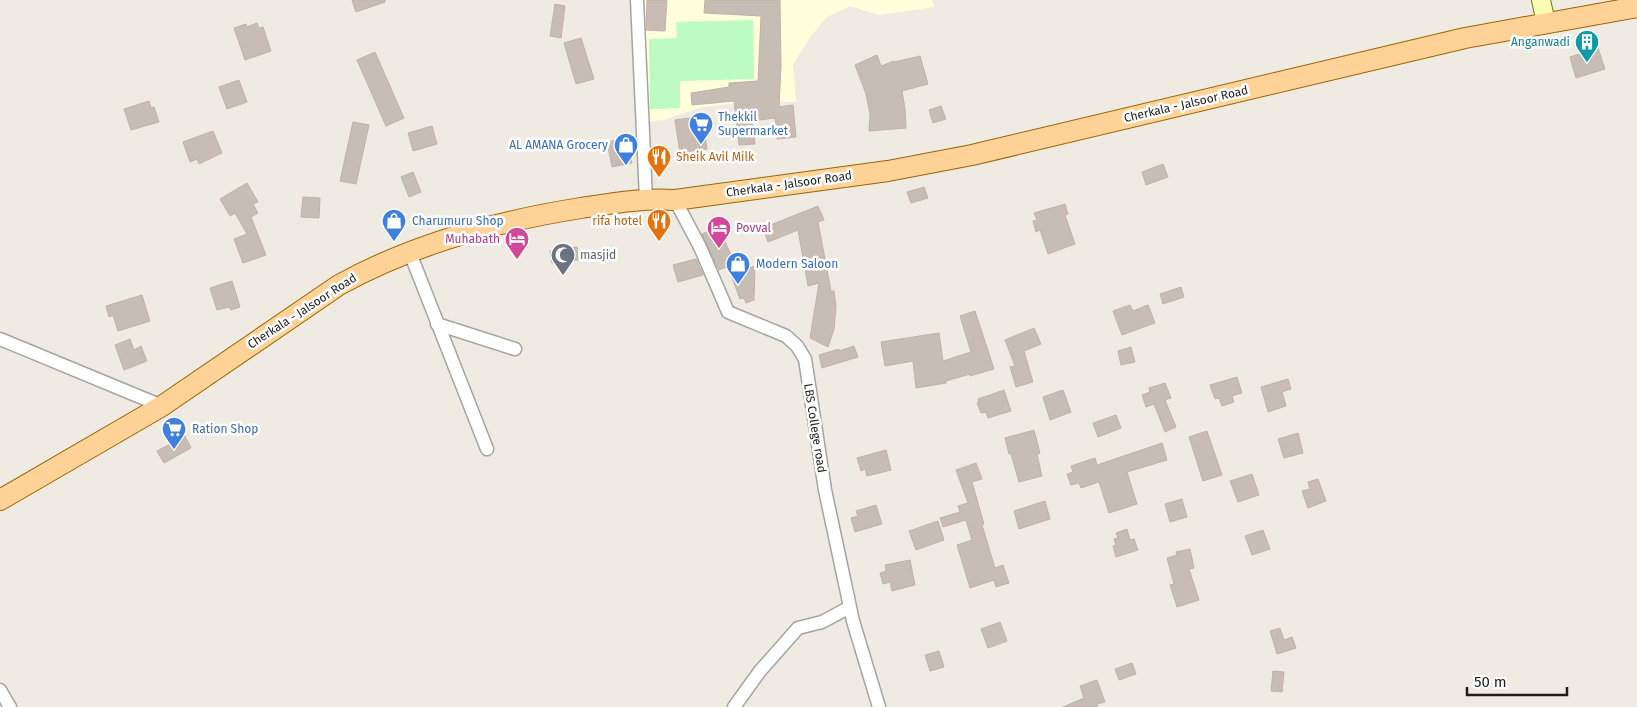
<svg xmlns="http://www.w3.org/2000/svg" width="1637" height="707" font-family="'Fira Sans',sans-serif">
<style>
.education{fill:#ffffdc}
.park{fill:#bcfcc2}
.building{fill:#c7bdb5;stroke:#c2b1a4}
.lines{fill:none;stroke-linecap:round;stroke-linejoin:round}
.street-casing{stroke:#a4a4a4;stroke-width:15}
.secondary-casing{stroke:#6b7900;stroke-width:20}
.primary-casing{stroke:#976600;stroke-width:22}
.street{stroke:#fff;stroke-width:12}
.secondary{stroke:#f9fdb3;stroke-width:18}
.primary{stroke:#ffd398;stroke-width:20}
.labels{text-anchor:middle;stroke-width:5;stroke-linejoin:round;paint-order:stroke}
.culture-label{font-size:12px;fill:#0d838f;stroke:#fff;text-anchor:end}
.street-label{font-size:12px;fill:#1d1d1d;stroke:#fff}
.shop-label{font-size:12px;fill:#366cbe;stroke:#fff;text-anchor:start}
.food-label{font-size:12px;fill:#c56008;stroke:#fff;text-anchor:start}
.hotel-label{font-size:12px;fill:#b23c85;stroke:#fff;text-anchor:start}
.worship-label{font-size:12px;fill:#5b616d;stroke:#fff;text-anchor:start}
</style>
<rect width="100%" height="100%" fill="#efebe2"/>
<path class="education" d="M640 0H932L934 7 879 15 850 6 827 17 811 36 793 64 796 102 748 101 699 108 663 120 644 122Z"/>
<path class="park" d="M753 20 754 79 680 81V108L650 109 649 39 677 38 676 22Z"/>
<path class="building" d="M352 0H385V2L356 12Z
M647 0H667L665 31 646 30Z
M705 0H780L781 65 779 107 793 105 796 137 777 139 775 118 752 121 755 144 739 145 734 101 692 105 691 93 729 87V83L758 81 761 16 704 13Z
M555 4 565 6 561 38 550 36Z
M257 23 259 28 263 27 271 51 245 60 234 28 246 24 247 27Z
M581 38 594 79 576 84 564 43Z
M1598 48 1605 69 1576 78 1570 57Z
M375 52 404 118 386 126 357 60Z
M877 55 881 66 894 61V62L920 56 928 84 902 91 905 109 906 128 869 131 870 114 866 94 855 65Z
M239 80 247 102 227 109 219 87Z
M149 101 151 108 154 107 159 122 131 130 124 109Z
M941 106 946 119 933 123 929 110Z
M702 116 707 149 680 153 675 120Z
M353 122 369 125 356 184 340 181Z
M432 126 437 144 413 151 408 133Z
M213 131 222 153 199 164 197 159 190 162 183 142Z
M627 138 632 163 612 167 607 142Z
M1163 164 1168 177 1146 185 1142 172Z
M413 172 421 192 409 197 401 177Z
M247 183 258 202 253 204 258 213 251 217 266 255 243 263 234 239 247 234 235 213 230 216 220 199Z
M924 187 928 198 911 203 907 192Z
M303 197 320 198 319 218 301 217Z
M1065 204 1068 214 1065 215 1075 244 1048 254 1040 230 1036 232 1033 221 1037 220 1034 213Z
M818 206 824 220 818 222 831 291H834L836 307 834 329 828 347 810 338 819 283 808 286 798 230 768 242 763 228Z
M718 227 735 263 719 270 702 234Z
M577 247 578 260 552 263 550 251Z
M696 259 703 275 678 282 673 265Z
M755 266 754 300 746 303 744 298 740 299 731 275Z
M232 281 240 307 231 310 229 307 217 310 210 288Z
M1181 287 1184 297 1163 304 1160 294Z
M142 295 150 321 118 331 113 315 109 317 106 306Z
M1130 305 1133 311 1148 305 1155 323 1122 335 1113 311Z
M975 311 994 369 970 376V374L946 381V383L916 388 913 361 885 366 881 342 939 333 943 361 971 352 960 316Z
M1034 328 1041 344 1024 351 1033 382 1016 387 1010 367 1015 366 1005 340Z
M130 339 134 350 141 346 147 361 124 370 115 345Z
M854 346 858 357 822 368 819 355 839 349V351Z
M1131 347 1135 362 1121 365 1118 351Z
M1237 377 1242 393 1232 396 1234 402 1222 406 1219 398 1215 399 1210 385Z
M1288 379 1291 389 1282 392 1286 406 1268 412 1261 387Z
M1165 383 1171 398 1165 400 1176 427 1165 432 1154 404 1146 407 1142 395 1150 392 1149 388Z
M1004 390 1011 411 988 418 986 412 981 413 977 403H979L978 399Z
M1063 390 1071 412 1050 420 1043 397Z
M1116 415 1121 428 1098 437 1093 423Z
M1034 430 1040 453 1037 454 1042 476 1019 482 1011 454H1009L1005 438Z
M1207 431 1222 475 1203 481 1189 437Z
M1298 433 1303 453 1284 458 1278 439Z
M185 436 191 448 164 463 157 451Z
M1162 443 1167 460 1127 472 1137 504 1109 513 1099 482 1081 488 1079 483 1071 485 1067 474 1073 472 1071 466 1095 458 1097 465Z
M886 450 891 470 867 476 865 469 861 471 857 458Z
M976 463 982 479 972 482 984 524 982 525 995 568 1003 565 1009 583 996 587 994 580 970 588 957 545 972 540 966 520 943 527 940 518 960 512 958 506 968 503 956 470Z
M1252 474 1259 495 1238 502 1230 481Z
M1318 479 1326 501 1308 508 1302 491 1310 489 1308 482Z
M1182 499 1187 517 1170 522 1165 504Z
M1045 501 1050 519 1019 529 1014 511Z
M876 505 882 524 855 532 851 518 858 516 856 511Z
M938 521 944 540 916 550 909 531Z
M1127 529 1130 540 1134 539 1138 550 1116 557 1113 546 1116 545 1114 539 1118 538 1116 533Z
M1263 530 1270 549 1252 555 1245 536Z
M1190 549 1194 568 1189 569 1199 600 1177 607 1170 585 1174 584 1167 558 1177 555 1176 552Z
M910 560 915 585 892 591 890 582 883 584 880 573 886 571 885 565Z
M1000 622 1007 641 988 648 981 629Z
M1280 628 1284 640 1292 637 1296 648 1277 654 1270 631Z
M939 651 944 667 930 671 925 655Z
M1132 663 1136 674 1119 680 1115 669Z
M1273 671 1284 672 1282 692 1271 691Z
M1097 680 1105 702 1097 704 1098 707H1063L1084 698 1080 686Z"/>
<g class="lines">
<defs>
<path id="street" d="M637 0 646 199
M675 200 700 247 728 312 786 336 797 346 805 359 825 490 853 621 879 707
M410 253 487 449
M437 324 515 349
M0 339 162 406
M0 690 10 707
M734 707 760 671 798 628 822 622 850 607"/>
<path id="secondary" d="M1541 0 1546 23"/>
<path id="primary" d="M0 500 162 406 339 285C413 244 498 221 581 208 614 203 642 198 675 200L888 171 972 155 1465 38 1637 7"/>
</defs>
<use href="#street" class="street-casing"/>
<use href="#secondary" class="secondary-casing"/>
<use href="#primary" class="primary-casing"/>
<use href="#street" class="street"/>
<use href="#secondary" class="secondary"/>
<use href="#primary" class="primary"/>
</g>
<defs>
<symbol id="building-pin" viewBox="-11 -11 22 30"><path d="M0 17L-7.5 6A9.5 9.5 0 1 1 7.5 6Z" fill="#0f9aa8" stroke="#fff"/><path d="M-4-6H4V6H1V3H-1V6H-4ZM-2.5-4.3h1.7v1.8h-1.7ZM.8-4.3h1.7v1.8H.8ZM-2.5-1h1.7V.8h-1.7ZM.8-1h1.7V.8H.8Z" fill="#fff"/></symbol>
<symbol id="supermarket-pin" viewBox="-11 -11 22 30"><path d="M0 17L-7.5 6A9.5 9.5 0 1 1 7.5 6Z" fill="#3f7fe0" stroke="#fff"/><path d="M-6-5.5h2.5l.6 2H6L4.5 2H-2.5L-4.4-4H-6ZM-1.5 3.2a1.3 1.3 0 1 0 .1 0ZM3 3.2a1.3 1.3 0 1 0 .1 0Z" fill="#fff"/></symbol>
<symbol id="shop-pin" viewBox="-11 -11 22 30"><path d="M0 17L-7.5 6A9.5 9.5 0 1 1 7.5 6Z" fill="#3f7fe0" stroke="#fff"/><path d="M-5-2.5h2.3a2.7 3.5 0 0 1 5.4 0H5L5.5 6h-11ZM-1.5-2.5h3a1.5 2.3 0 0 0-3 0Z" fill="#fff"/></symbol>
<symbol id="restaurant-pin" viewBox="-11 -11 22 30"><path d="M0 17L-7.5 6A9.5 9.5 0 1 1 7.5 6Z" fill="#e8710a" stroke="#fff"/><path d="M-5-6h1v4h1v-4h1v4h1v-4h1v5L-1.5 .5V6h-2V.5L-5-1ZM5-6V6H3V1.5H1.5Q1.5-4 5-6Z" fill="#fff"/></symbol>
<symbol id="hotel-pin" viewBox="-11 -11 22 30"><path d="M0 17L-7.5 6A9.5 9.5 0 1 1 7.5 6Z" fill="#d1479c" stroke="#fff"/><path d="M-6-4.5h1.5V1H6V5H4.5V3h-9V5H-6ZM-4 0a1.8 1.8 0 1 1 3.6 0ZM.5 0V-2.5h3Q6-2.5 6 0Z" fill="#fff"/></symbol>
<symbol id="mosque-pin" viewBox="-11 -11 22 30"><path d="M0 17L-7.5 6A9.5 9.5 0 1 1 7.5 6Z" fill="#6b7280" stroke="#fff"/><path d="M3.5-4.9A6 6 0 1 0 3.5 4.9A5 5 0 1 1 3.5-4.9Z" fill="#fff"/></symbol>
</defs>
<g fill-rule="evenodd">
<use href="#building-pin" x="1573" y="28" width="28" height="38"/>
<use href="#supermarket-pin" x="687" y="110" width="28" height="38"/>
<use href="#shop-pin" x="612" y="131" width="28" height="38"/>
<use href="#restaurant-pin" x="645" y="143" width="28" height="38"/>
<use href="#shop-pin" x="380" y="207" width="28" height="38"/>
<use href="#restaurant-pin" x="645" y="207" width="28" height="38"/>
<use href="#hotel-pin" x="705" y="214" width="28" height="38"/>
<use href="#hotel-pin" x="503" y="225" width="28" height="38"/>
<use href="#mosque-pin" x="549" y="241" width="28" height="38"/>
<use href="#shop-pin" x="724" y="250" width="28" height="38"/>
<use href="#supermarket-pin" x="160" y="415" width="28" height="38"/>
</g>
<g class="labels">
<g class="culture-label">
<text x="1570" y="46">Anganwadi</text>
</g>
<g class="street-label">
<text transform="translate(1186 104) rotate(-13)" y="4">Cherkala - Jalsoor Road</text>
<text transform="translate(789 184) rotate(-8)" y="4">Cherkala - Jalsoor Road</text>
<text transform="translate(302 311) rotate(-33)" y="4">Cherkala - Jalsoor Road</text>
<text transform="translate(815 428) rotate(81)" y="4">LBS College road</text>
</g>
<g class="shop-label">
<text x="718" y="121">Thekkil<tspan x="718" dy="14">Supermarket</tspan></text>
<text x="608" y="149" text-anchor="end">AL AMANA Grocery</text>
<text x="412" y="225">Charumuru Shop</text>
<text x="756" y="268">Modern Saloon</text>
<text x="192" y="433">Ration Shop</text>
</g>
<g class="food-label">
<text x="676" y="161">Sheik Avil Milk</text>
<text x="642" y="225" text-anchor="end">rifa hotel</text>
</g>
<g class="hotel-label">
<text x="736" y="232">Povval</text>
<text x="500" y="243" text-anchor="end">Muhabath</text>
</g>
<g class="worship-label">
<text x="580" y="259">masjid</text>
</g>
</g>
<path d="M1467 687v8h100v-8" fill="none" stroke="#1d1d1d" stroke-width="2.5"/>
<text x="1474" y="687" font-size="15" fill="#1d1d1d" stroke="#ffffff" stroke-width="4" paint-order="stroke">50 m</text>
</svg>
